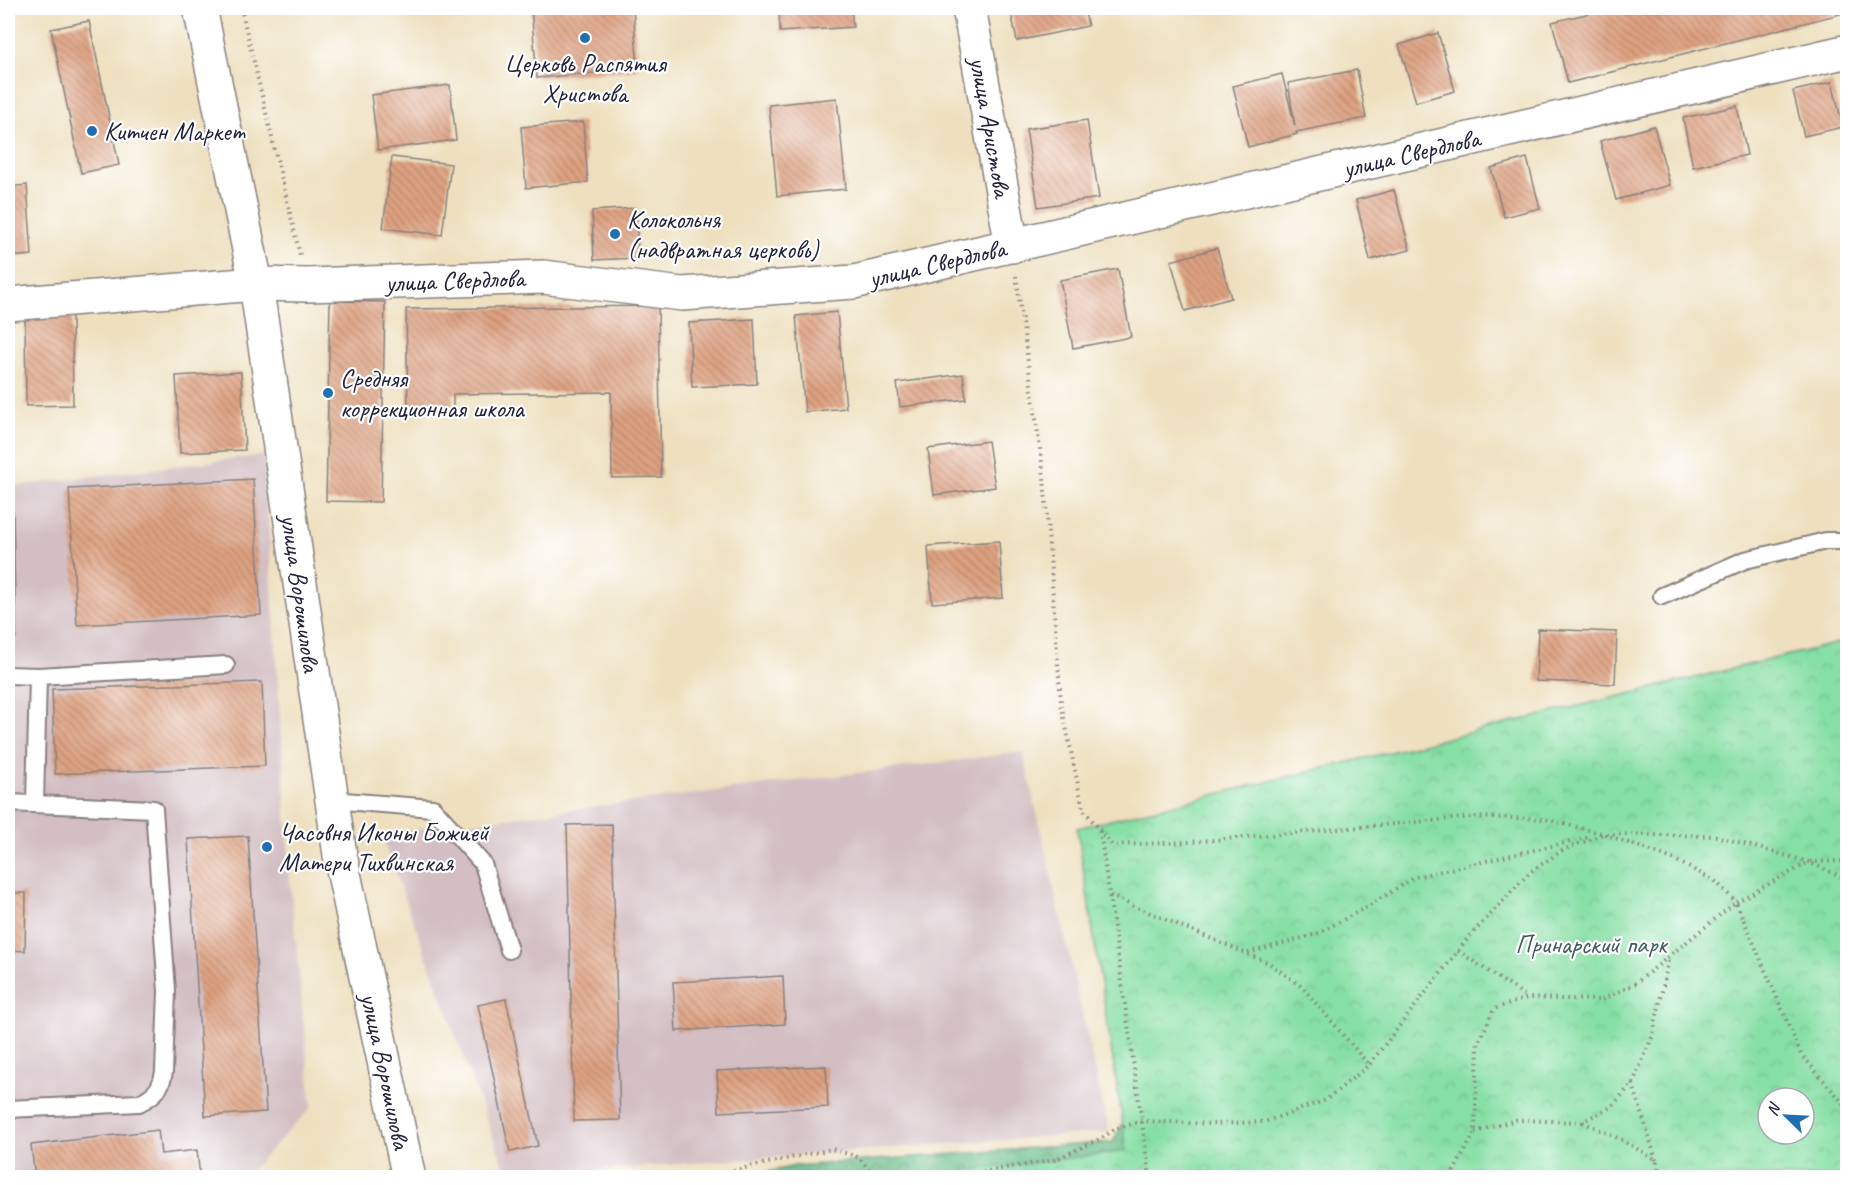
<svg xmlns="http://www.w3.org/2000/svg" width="1855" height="1185" font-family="Caveat,sans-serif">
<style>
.industrial{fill:#d2bec3}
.forest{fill:url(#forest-crowns);stroke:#477062;stroke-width:1.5}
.park{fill:url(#park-crowns);stroke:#548070;stroke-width:1.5;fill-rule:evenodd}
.building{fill:url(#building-back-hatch)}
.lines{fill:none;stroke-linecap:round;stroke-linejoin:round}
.lane-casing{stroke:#88817d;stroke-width:20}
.street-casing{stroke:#88817d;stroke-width:36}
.secondary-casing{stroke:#88817d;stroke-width:36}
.path{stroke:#88817d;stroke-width:4;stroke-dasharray:1.5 4.5;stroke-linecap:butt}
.lane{stroke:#fff;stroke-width:16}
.street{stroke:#fff;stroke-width:33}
.secondary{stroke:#fff;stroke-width:33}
.poi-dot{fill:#1f6fb2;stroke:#fff;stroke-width:2}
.labels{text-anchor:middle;stroke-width:4.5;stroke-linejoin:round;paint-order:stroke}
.poi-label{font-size:26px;fill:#22223b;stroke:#fff;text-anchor:start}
.street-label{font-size:26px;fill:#22223b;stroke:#fff}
.park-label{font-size:26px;fill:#405b5a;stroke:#fff}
</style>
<defs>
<pattern id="forest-crowns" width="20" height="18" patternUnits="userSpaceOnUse" patternTransform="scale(1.5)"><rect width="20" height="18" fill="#6cbe8a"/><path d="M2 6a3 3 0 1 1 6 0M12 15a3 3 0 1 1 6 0" fill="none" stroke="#589a72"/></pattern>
<pattern id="park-crowns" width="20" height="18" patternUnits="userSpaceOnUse" patternTransform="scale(1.5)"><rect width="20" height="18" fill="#86dfa4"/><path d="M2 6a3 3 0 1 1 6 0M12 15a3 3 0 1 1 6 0" fill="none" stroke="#73bf8e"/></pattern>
<pattern id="building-back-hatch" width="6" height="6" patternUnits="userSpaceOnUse" patternTransform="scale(1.5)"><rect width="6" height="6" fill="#dea181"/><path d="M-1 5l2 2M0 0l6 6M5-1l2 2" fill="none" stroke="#b4836b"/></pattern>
</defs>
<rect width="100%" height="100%" fill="#fff"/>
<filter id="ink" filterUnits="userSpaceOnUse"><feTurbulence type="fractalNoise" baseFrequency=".0167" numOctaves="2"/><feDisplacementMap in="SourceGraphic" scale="12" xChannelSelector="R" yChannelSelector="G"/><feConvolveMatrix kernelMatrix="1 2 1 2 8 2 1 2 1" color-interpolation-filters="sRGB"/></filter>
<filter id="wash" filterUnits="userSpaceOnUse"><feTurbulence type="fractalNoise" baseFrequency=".008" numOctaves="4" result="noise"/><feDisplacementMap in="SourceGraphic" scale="24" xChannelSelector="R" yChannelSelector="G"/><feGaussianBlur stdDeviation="1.35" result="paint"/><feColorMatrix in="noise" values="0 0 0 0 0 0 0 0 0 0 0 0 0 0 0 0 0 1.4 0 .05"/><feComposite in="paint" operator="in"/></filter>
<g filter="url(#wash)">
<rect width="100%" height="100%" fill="#eee0bf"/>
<path class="industrial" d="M264 455 290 881 312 1107 244 1177H8V487Z
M1023 752 1109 1132 508 1177 381 834Z"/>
<path class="forest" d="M1161 1050 1389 1178H741L795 1166 1113 1142Z"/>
<path class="park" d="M1847 641V1177H917L1127 1151 1077 828ZM1768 1098H1804V1134H1768Z"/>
<g id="blocks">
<path class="building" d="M369 8H386V9L369 12Z
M531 8H633L638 69 537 78Z
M779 8H851L853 27 780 32Z
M1010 8H1084L1088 26 1017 41Z
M1612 8H1848V12L1568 83 1552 22Z
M89 21 119 165 81 173 51 29Z
M1438 33 1455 91 1416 102 1399 45Z
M1357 70 1366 118 1296 132 1297 134 1248 147 1233 86 1282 74 1295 126 1288 83Z
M1832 82 1843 127 1804 136 1793 91Z
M450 85 456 140 378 150 371 95Z
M837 98 846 189 777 196 769 105Z
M1737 106 1747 155 1693 167 1683 118Z
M1087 120 1099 198 1038 207 1026 129Z
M583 122 588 182 526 188 521 127Z
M1654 126 1670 185 1616 200 1600 141Z
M392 157 451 164 442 235 383 228Z
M1527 158 1540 208 1504 217 1491 168Z
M27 185 32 255 8 257V187Z
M1394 190 1410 250 1370 260 1356 200Z
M636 208 638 258 594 260 592 211Z
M1217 248 1231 298 1185 311 1171 261Z
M1118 269 1131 337 1073 348 1060 280Z
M330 301 385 302 381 502 326 501Z
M658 306 661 477 612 478 611 392 453 394V411L408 412 406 309Z
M837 312 846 408 805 412 796 316Z
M72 315 73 405 26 406 25 316Z
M754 319 757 384 692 387 689 323Z
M241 372 245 450 180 453 176 376Z
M963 374 966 399 900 407 897 383Z
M988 441 995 487 934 495 928 449Z
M253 479 261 615 77 625 69 489Z
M8 511H13L16 637H8Z
M999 541 1003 598 932 603 928 546Z
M1538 629 1617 632 1615 684 1536 681Z
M262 682 265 766 55 774 52 689Z
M612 824 620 1120 574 1121 567 825Z
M248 836 266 1112 205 1116 188 839Z
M8 893H26L25 951 8 950Z
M783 976 785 1024 676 1031 673 982Z
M506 999 538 1146 510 1152 478 1005Z
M826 1066 828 1107 719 1112 717 1071Z
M158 1130 161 1154 197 1150 200 1178H35L31 1145Z"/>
</g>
</g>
<g filter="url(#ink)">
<use href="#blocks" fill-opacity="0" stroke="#88817d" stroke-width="1.5"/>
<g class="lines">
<defs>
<path id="lane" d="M1662 596 1745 560 1826 541H1848
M8 675 38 676 226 665
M331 800 433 808 483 864 509 950
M8 803 154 809 167 991 164 1072C161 1089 155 1095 139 1103L8 1109
M35 804 38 676"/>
<path id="street" d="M969 8 1012 246
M8 304 256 284 307 285 543 277 682 294 854 282 1848 51"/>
<path id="secondary" d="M200 8 256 284 340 855 409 1178"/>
</defs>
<use href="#lane" class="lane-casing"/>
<use href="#street" class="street-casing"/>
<use href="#secondary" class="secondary-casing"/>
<path class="path" d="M241 8 300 255
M1016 276 1044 477 1061 703 1083 809 1112 845 1191 842 1473 817 1545 819 1604 834 1673 859 1715 881 1736 902 1809 862 1848 861
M1100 831 1150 1178
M1607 834 1716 836 1809 862 1848 880
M1110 896 1269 963 1302 987 1369 1065
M1458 951 1527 997
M1248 953 1317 934 1365 908 1415 877 1591 837
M1633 1084 1656 1160
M1583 1122 1622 1140 1656 1160 1661 1178
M1475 1132 1516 1120 1582 1122 1611 1107 1633 1083 1653 1035 1669 957
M698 1178 832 1149 858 1157 877 1178
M947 1178 1054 1160 1102 1138 1115 1129 1142 1121 1214 1124 1264 1122 1326 1100 1369 1065 1468 938 1530 872 1563 850 1603 834
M1454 1178V1171L1475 1132 1478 1044 1494 1009 1527 998 1602 1000 1636 983 1736 902 1801 1054 1848 1109"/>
<use href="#lane" class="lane"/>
<use href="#street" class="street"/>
<use href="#secondary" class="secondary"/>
</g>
</g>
<g class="poi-dot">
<circle cx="585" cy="38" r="6"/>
<circle cx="92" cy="131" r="6"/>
<circle cx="615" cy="234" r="6"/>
<circle cx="328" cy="393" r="6"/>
<circle cx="267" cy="847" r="6"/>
</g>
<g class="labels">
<g class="poi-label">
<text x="585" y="72" text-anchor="middle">Церковь Распятия<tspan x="585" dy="30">Христова</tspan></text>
<text x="104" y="140">Китчен Маркет</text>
<text x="627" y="228">Колокольня<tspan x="627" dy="30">(надвратная церковь)</tspan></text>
<text x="340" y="387">Средняя<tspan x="340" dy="30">коррекционная школа</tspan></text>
<text x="279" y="841">Часовня Иконы Божией<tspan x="279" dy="30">Матери Тихвинская</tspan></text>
</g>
<g class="street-label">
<text transform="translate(991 127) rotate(80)" y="9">улица Аристова</text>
<text transform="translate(1411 153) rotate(-13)" y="9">улица Свердлова</text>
<text transform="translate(937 263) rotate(-13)" y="9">улица Свердлова</text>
<text transform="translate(455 280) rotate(-2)" y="9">улица Свердлова</text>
<text transform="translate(301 593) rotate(82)" y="9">улица Ворошилова</text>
<text transform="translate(386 1071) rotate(78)" y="9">улица Ворошилова</text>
</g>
<g class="park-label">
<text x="1591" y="953">Принарский парк</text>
</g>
</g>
<rect width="1855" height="1185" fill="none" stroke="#fff" stroke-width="30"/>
<g transform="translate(1786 1116) rotate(294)"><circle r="28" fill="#ffffff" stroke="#a7a7b1" stroke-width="1.5"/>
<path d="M0-4.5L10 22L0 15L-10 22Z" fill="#1f6fb2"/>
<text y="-9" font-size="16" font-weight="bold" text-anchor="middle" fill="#22223b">N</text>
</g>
</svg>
